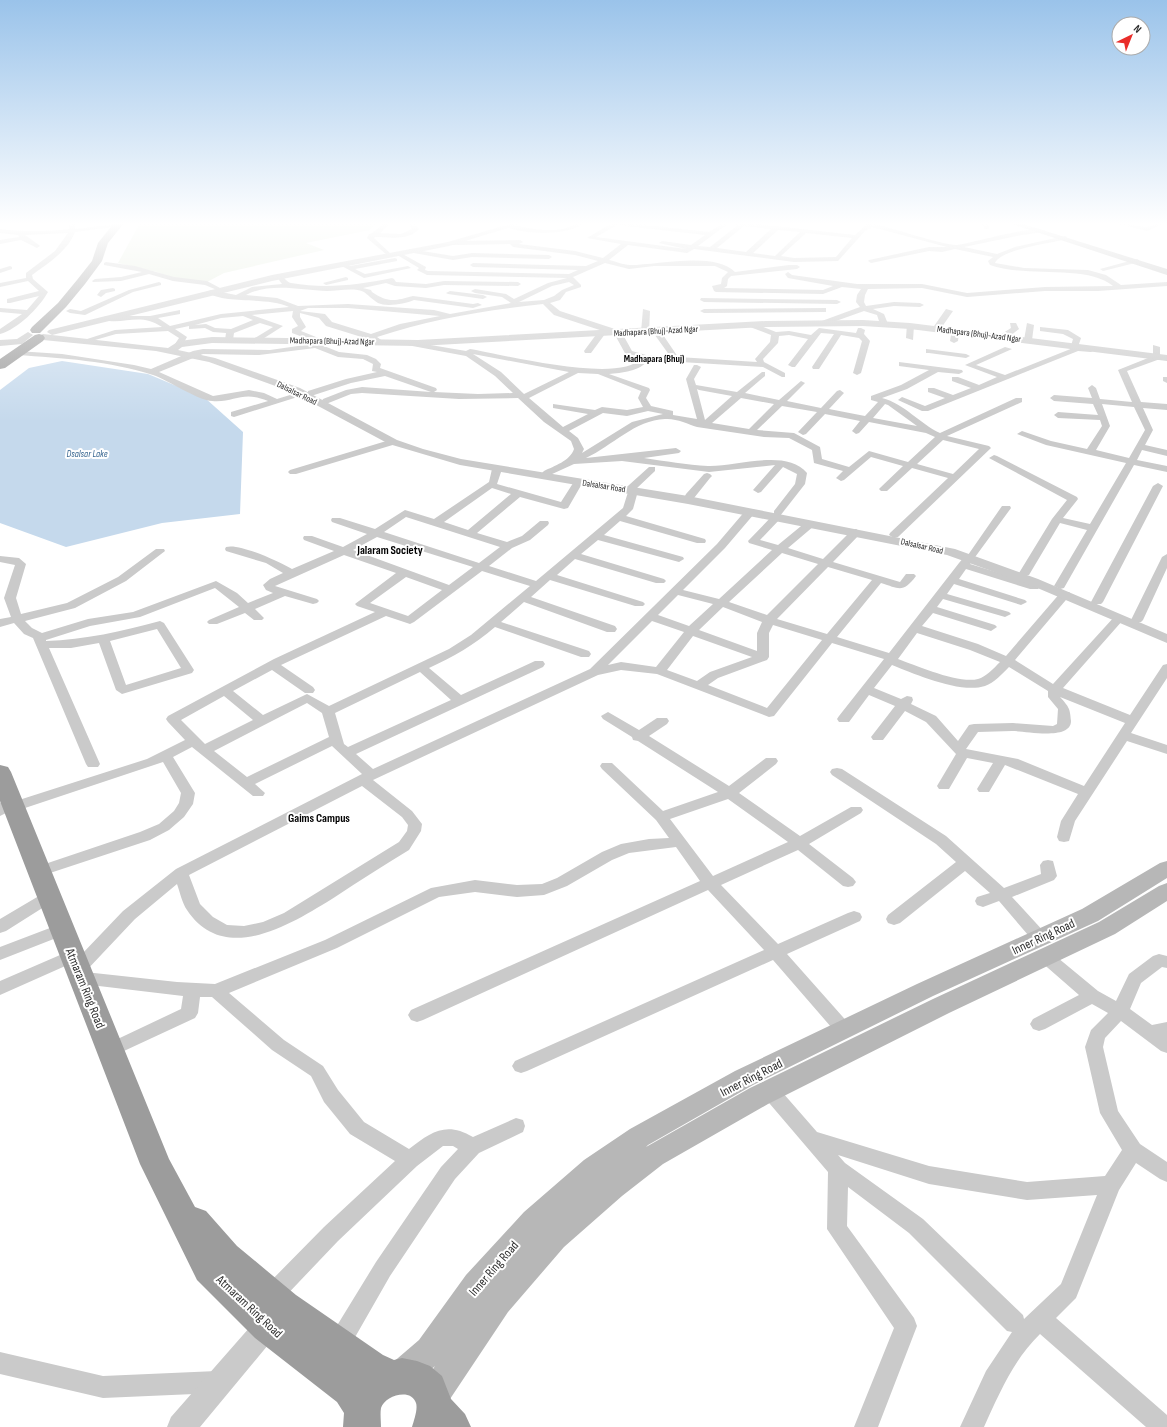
<svg xmlns="http://www.w3.org/2000/svg" width="1167" height="1427" font-family="'Sofia Sans Condensed',sans-serif">
<style>
.green{fill:#e2ebda}
.water{fill:#c5d9ec}
.lines{fill:none;stroke-linecap:round;stroke-linejoin:round}
.minor{fill:#cacaca;fill-rule:evenodd}
.tertiary{fill:#cacaca;fill-rule:evenodd}
.secondary{fill:#b7b7b7;fill-rule:evenodd}
.trunk{fill:#9c9c9c;fill-rule:evenodd}
.labels{text-anchor:middle;stroke-width:4;stroke-linejoin:round;paint-order:stroke}
.far-street-label{font-size:9px;fill:#2d2d2d;stroke:#fff}
.far-neighbourhood-label{font-size:10px;font-weight:bold;fill:#000;stroke:#fff}
.far-water-label{font-size:10px;font-style:italic;fill:#396791;stroke:#fff}
.neighbourhood-label{font-size:12px;font-weight:bold;fill:#000;stroke:#fff}
.near-street-label{font-size:13px;fill:#2d2d2d;stroke:#fff}
</style>
<rect width="100%" height="100%" fill="#fff"/>
<path class="green" d="M140 223H376L370 230 306 243 324 250 224 273 207 282 177 279 157 272 118 263Z"/>
<path class="water" d="M62 361 148 374 205 398 243 432 240 514 162 523 66 547 0 523V390L29 368Z"/>
<g class="lines">
<path class="minor" d="M69 223H75V229L117 224 120 226 75 232C67 252 48 263 32 275L33 279 48 292C39 308 18 329 0 334V329L22 314 0 312V308L27 310 39 296 10 303H7V299L39 291 28 281 0 287V283L26 278V273L55 251 68 233 25 235 39 245 40 246 37 248 21 240 0 244V240L19 237 18 235 0 233V229C23 232 46 232 69 229Z
M385 223H391L380 233 401 234 412 229 407 223H413L419 229C408 241 390 237 375 237L374 238 390 253 387 255 367 238 369 234 372 233Z
M577 223H583C571 236 519 235 505 226L508 224C529 228 558 236 577 223Z
M612 223H627L709 232 723 223H729L698 246 710 247 738 225 734 223H749L855 235 866 225 862 223H877L876 224C891 228 947 246 957 245 972 243 1036 224 1045 231L1044 232 1022 235 964 247 997 254 1015 247 1065 236 1067 237V239C1052 243 1001 249 995 263L1024 268 1088 270 1106 275 1121 285 1167 282V286L1098 291H1045L967 297 922 288 868 289 865 295 864 302 866 306 894 302 920 303 924 305 920 307 894 306 873 309 884 314 888 324 884 326 880 324 877 315 864 311 822 326H819V322L860 307 856 302 857 295 861 289 842 287 823 294 716 292 714 291 712 286 721 284 722 278 728 272 715 266H654L629 269 605 263 573 277 581 285V287L566 292 560 300 550 303 560 311 621 331 632 351 646 355 670 356 652 331 656 329H659L678 357 757 362 755 359 770 342 771 335 750 327V323H753L776 332 789 331 811 335 819 328 856 333 858 328H861L865 330 864 334 870 341 861 373 857 375 853 373 862 341 859 338 841 335 819 369H813L812 367 834 334 821 333 795 367H792L788 365 808 339 789 335 779 336 778 343 763 359 764 362 785 373V377H782L763 367 648 360C641 371 621 373 609 374L649 388 650 390 646 398 651 406 673 411V415L697 419 686 379 694 365H697L701 367 694 379 696 385 737 392 762 372H765V376L745 393 779 400 801 381 805 383 787 401 821 408 837 391 840 390 844 393 829 409 865 416 878 402 871 400V396L901 385 929 370 899 366V362L962 370 963 372 959 374 938 372 907 389 882 398C905 404 920 424 940 433L1016 398H1022V402L947 436 989 446 991 448 898 537 894 538 889 535 890 533 948 478 912 468 887 491H881L879 489 881 487 903 466 871 457 844 480 841 481 836 478 843 471 814 463 812 450 789 438 764 437 697 427C688 424 676 418 665 419 635 420 612 446 586 458L676 448 681 451 679 453 644 458C665 461 687 465 708 466 736 467 786 448 807 473L805 484 780 516V519L760 540 778 545 806 522H814L815 524 814 526 788 548 823 559 852 530 856 529 861 532 860 534 833 562 900 582 906 574H914L916 576C903 593 900 589 881 583L837 637 889 653 959 563 965 556 968 555 1002 506H1010L1011 508 970 564 1038 585 1040 587 1038 589H1030L966 569 959 579 1025 600 1027 602 1021 605 954 584 947 594 1009 612 1011 614 1005 617 943 599 937 607 995 625 997 627 991 631 933 613 922 626 978 644 1006 656 1061 592H1069L1071 594 1015 660 1053 684 1115 616H1123L1125 618 1123 620 1063 688 1130 715 1163 665 1167 664V678L1131 733 1167 745V754L1127 741 1075 821 1069 841 1064 842 1059 841 1057 837 1061 821 1078 794 1005 765 989 792H979L977 789 993 763 967 758 949 789H939L937 786 956 754 926 722 905 711 883 740H873L871 737 895 706 869 695 849 722H839L837 719 839 716 884 659 832 643 774 716 769 717 657 674 621 670 598 675 373 780 412 811 422 824 421 831 409 850C384 865 359 881 335 897 293 923 225 967 187 910 182 903 180 892 177 884L135 919 85 972 177 982 215 984 325 940 431 888 475 880 517 885 542 884 557 878 602 852 621 844 649 839 669 838 656 820 602 769 600 766 602 763H612L663 811 718 792 638 741 633 740 632 737 603 719 601 716 608 712 639 730 657 718H667L669 721 667 724 649 736 729 786 766 758H776L778 761 776 764 739 793 800 836 851 807H861L863 810 861 813 809 844 853 878 856 882 853 886 848 887 843 886 798 850 721 885 778 944 848 913 854 911 860 913 862 917 860 921 787 954 850 1025 853 1030 850 1035 844 1037 838 1035 773 960 527 1071 521 1073 515 1071 512 1066 515 1061 764 950 708 890 423 1020 417 1022 411 1020 408 1015 411 1010 700 881 676 847 629 853 612 860 567 886 544 895 517 897 475 892 439 897 337 948 229 993 284 1040 323 1066 338 1090 364 1122 409 1149C431 1132 446 1121 473 1137L516 1118 523 1120 525 1126 523 1132 479 1153 455 1179 390 1276 346 1353 338 1356 330 1353 327 1345 330 1337 376 1262 441 1167 458 1149 453 1146H443L417 1166 338 1241 279 1303 271 1306 263 1303 260 1296 263 1289 324 1227 395 1161 350 1134 324 1102 311 1076 272 1050 212 997H200L198 1013 195 1018 111 1057 105 1055 102 1050 105 1045 181 1009 183 996 82 984 76 983 74 978 76 974 72 973 70 968 72 963 0 995V981L67 952 73 950 79 952 81 955 123 911 176 869 362 774 332 746 255 784 265 793 263 796H253L192 747 173 757 195 793 193 804 184 817 169 830 150 840 47 874 42 873 39 869 42 865 140 832 159 824 174 811 179 803 181 793 163 762 19 810 10 811 0 816V803C6 799 9 796 17 798L19 800 147 759 185 740 168 722 166 719 168 716 274 659 375 612 357 606 355 604 396 573 344 555 275 586 317 599 319 601 317 603 313 604 285 596 255 609 264 618 262 620H254L245 613 217 624H209L207 622 209 620 239 607 215 588 140 617 90 626 46 640V641C85 640 122 631 160 621L164 623 194 670 192 673 122 694 116 690 99 643 71 648H49L100 764 98 767H88L86 764 33 638 24 634 14 623 0 627V619L11 617 4 598 15 565 0 562V556L19 558 26 564 16 598 21 614 67 603 118 577 156 549H164L165 551 126 581 75 608 25 621 32 628 42 633 88 619 133 612 216 581 237 593 248 603 273 593 266 590 263 585 270 579 283 573 266 563 226 551 225 549 226 547C240 543 279 562 292 569L334 551 304 540 303 538 304 536H312L343 547 367 534 332 522 331 520 332 518H340L375 529 405 510 434 519 489 482 492 469 497 466 502 469 497 484 561 502 575 480 578 479 583 482 568 508 564 509 520 497 477 533 507 542 522 536 540 521H548L549 523 548 525 530 540 512 548 489 566 536 581 623 508 629 489 627 487 629 485 649 467H655V471L636 489 638 491 633 509 626 516 705 539 706 541 705 543H697L620 521 604 535 683 557 684 559 679 562 598 540 581 554 664 579 666 581 664 583H656L575 559 557 575 643 602 645 604 643 606H635L550 580 531 597 615 626 617 629 615 632H607L524 602 501 622 589 651 591 654 589 657H581L495 627C474 645 453 657 429 668L461 695 535 661H543L545 664 543 667 356 754 373 769 590 669 717 544 746 510H754L755 512 754 514 725 548 683 590 719 599 772 550 749 543 748 541 774 514V511L795 484 797 474 783 467 761 492 758 493 753 490 775 465 709 472 622 461 574 464 550 475H544L542 473 544 471C554 466 570 461 574 449L571 441 544 422 518 398 459 399 362 393 351 394 326 404 322 401 323 399 346 390 362 387 431 392 385 376 351 383 311 396 308 395V391L346 379 377 372 372 371 373 364 363 359 338 357 315 348 259 355 203 354 159 372 213 396 249 390 264 393 277 399 303 391 307 394 234 417 231 416V412L268 401C242 390 235 403 212 401 199 401 168 380 153 375 110 361 62 358 17 355L13 353 17 351 62 354 134 365 151 369 193 351 203 349 270 350 319 343 292 333V329L298 326 292 317 293 311 252 315 283 326 258 342 254 340 255 338 273 327 260 323 234 333 233 340 229 342 225 340 226 333 213 332 205 328 189 329V326L175 329 187 337 182 346H179L175 344 179 338 168 331 116 334 88 342 84 340 115 330 162 327C139 312 126 325 103 320L102 318 106 316H150L180 310V314L158 318 170 326 221 314 289 307C267 296 224 305 207 292L211 290 236 295 252 287 282 284 276 276 279 274C284 276 286 282 291 283 326 289 357 285 392 278L394 279 396 282 426 284 444 281 518 282 521 284 518 286 444 285 426 288 395 286 386 283 363 288 371 290 372 292C388 303 395 301 413 296L473 304 478 303 482 305 473 308 414 300C405 304 386 307 378 303 373 300 367 294 364 292 354 287 338 291 327 291 301 290 270 282 246 295L277 298 298 306 348 304 434 310 450 314 511 303 502 297 475 293 471 291 475 289 506 294 514 299 548 283 567 278 427 275 417 270 419 268 394 253 399 252 426 267 425 270 428 271 569 274 578 270 473 267 470 265 473 263 586 266 598 261 575 255 513 247 510 244 452 245 449 243 452 241 520 240 523 242 519 244 575 251 603 258 621 244 587 238ZM617 225 705 235 691 245 662 241 659 243 686 249 596 237ZM744 226 771 229 746 252 717 248ZM872 227 947 247H929L869 260 868 261 871 263 929 251 942 252 955 249 993 257 988 261 990 265C1026 278 1087 264 1113 286L1045 287 967 293 922 284H857L792 275 788 272 785 274 788 278 833 286 823 290 724 288 727 286 728 279 731 276 797 269 800 267 797 265H789L735 272C715 251 657 265 630 265 623 265 615 261 609 260L628 245 687 253 694 249 794 262 838 261 865 231ZM778 230 800 232 775 256 753 253ZM806 233 852 238 836 257 794 258 781 256ZM569 282 574 285 562 290 554 296 544 300 519 302 552 286ZM543 304 554 315 615 335 626 355 641 358C621 385 501 354 470 349L466 351 407 341V345L466 356 495 376 513 393 478 394 434 392 437 390 436 388 380 368 381 364 376 359 367 355 339 352 324 346 341 341 337 339 326 341 301 331 306 327 300 317V313L319 318 326 326 368 339 380 344 384 342 377 337C431 319 487 310 543 304ZM308 308H348L440 316 400 324 371 334 332 322 325 314 300 311ZM243 316 253 320 231 329 215 328 206 324 195 325 221 318ZM473 354 569 372 524 394 501 372ZM578 373 598 374 641 391 638 398 643 407 627 410 602 407 595 410 553 404V408L588 414 563 427 529 398ZM697 389 699 390 732 396 705 420ZM741 398 774 404 749 429 712 423ZM885 404 888 405 917 426 873 418ZM782 406 817 412 798 432 803 435 806 434 825 414 860 421 852 431 856 434 859 433 869 422 926 433 935 437 908 462 869 451 849 467 822 459 820 447 794 433 757 430ZM648 411 663 414 632 422 582 453 584 449 578 438 569 431 603 413 627 416ZM943 440 979 449 953 474 917 464ZM492 488 511 494 468 530 444 522ZM406 517 500 547 479 563 384 532ZM377 537 473 567 449 585 353 550ZM782 553 818 564 767 615 729 602ZM828 567 872 580 827 634 777 619ZM482 571 530 586 471 635 449 649 329 706 307 694 263 715 233 691 272 670 305 693H313L315 690 313 687 281 665 386 616 410 624 414 622ZM406 577 442 590 408 616 370 603ZM678 595 713 604 689 626 658 615ZM723 607 762 622 757 633V651L699 630ZM652 621 684 632 656 667 621 662 608 665ZM773 625 822 640 767 708 708 685 718 678 767 660 769 657V633ZM157 629 181 668 126 685 110 641ZM917 633 970 650 1000 662C994 668 986 677 978 679 959 684 917 666 898 659ZM693 636 752 657 710 672 697 681 667 670ZM892 665C915 674 960 694 985 686 994 683 1002 674 1009 667L1048 691V697L1058 709 1057 724 1053 726 1013 723 974 724 969 725 958 741 936 716 911 704 913 700 912 697 907 696 901 699 874 688ZM420 672 451 700 348 747 344 744 335 713ZM224 696 253 720 205 744 181 720ZM1060 697 1125 723 1084 786 1018 759 966 749 978 732C989 732 1001 731 1012 731 1025 731 1071 741 1071 721 1070 708 1069 707 1060 697ZM307 703 322 713 329 737 247 777 214 751ZM362 786 402 817 408 825 407 831 399 842 284 913 263 922 244 926 227 925 213 917 200 904 189 875ZM728 799 788 842 713 876 670 819Z
M982 223H988L989 229H985Z
M1116 223C1126 222 1136 227 1146 227 1153 227 1158 222 1165 223L1147 231Z
M410 249 453 256 472 253 549 255 552 257 549 259 472 257 453 260 408 252 407 251Z
M395 258 397 259V261L355 269 365 274 408 266 411 268 364 278 338 264 341 262 350 266Z
M1137 259 1139 260V262L1103 271 1100 269Z
M106 262 135 266 174 277 207 281 220 288 217 290 205 285 173 281 149 274 121 281 93 282 92 281 95 279 121 277 142 272 104 265V263Z
M10 266 12 267V269L0 273V269Z
M346 277 348 278V280L326 285 323 283Z
M159 282 161 283V285L133 292 85 315 70 313 66 311 70 309 81 311 129 290Z
M113 288 115 289V291L106 293 101 297 97 295 101 290Z
M450 291 483 295 487 297 483 299 448 294 446 293Z
M701 298 837 300 841 302 837 304 704 302 700 300Z
M826 308V312H823L704 313 700 311 704 309Z
M643 309 650 311 649 332 645 334 641 332Z
M946 309 953 311 939 331H933L932 329Z
M1010 323H1016L1019 329 1006 339H1000V335L1011 328Z
M1027 323 1034 325 1032 340 1028 342 1024 340Z
M907 324 914 326 913 340 906 338Z
M1040 327 1068 330 1081 338 1078 347 1091 348 1095 350 1091 352 1078 351 928 411H922L898 400 902 397 925 406 945 398 928 392V388H934L953 395 971 388 952 381V377H958L979 385 997 377 965 365 1005 347 1012 349 976 365 1005 375 1073 348 1071 346 1073 339 1063 334 1040 331Z
M952 329 959 331 958 341 954 343 950 341Z
M598 332 605 334 591 353H585L584 351Z
M1153 345 1160 347V359L1127 371 1141 402 1167 404V410L1143 408 1153 430 1145 445 1167 450V456L1142 450 1137 460 1167 466V472L1134 465 1064 588 1060 589 1054 586 1087 530 1060 523 1029 575H1021L1019 573 1052 519 1067 500 989 458 994 455 997 456 1077 497 1078 499 1063 518 1090 524 1126 463 1046 445 1017 434 1022 431 1051 441 1087 449 1102 426 1100 420 1058 418 1054 415 1058 412 1098 415 1093 404 1054 401 1050 398 1054 395 1092 398 1088 388 1092 385 1096 388 1100 399 1132 402 1118 370 1153 356ZM1102 404 1134 407 1145 430 1129 458 1096 450 1110 426Z
M926 349 966 354 970 356 966 358 929 353H926Z
M1163 377H1167V383L1163 381Z
M393 439 398 442 396 444 296 474H290L288 472 290 470Z
M707 473 710 474 712 476 710 478 694 498H686L685 496 686 494 704 474Z
M1158 483 1163 486 1103 602 1101 604H1093L1091 602 1153 486Z
M1167 554V568L1143 620 1141 622H1133L1131 620 1162 557Z
M837 768 842 769 946 836 1004 888 1041 874 1040 865 1043 861 1048 860 1053 861 1057 876 1054 880 1012 897 1046 934 1048 938 1046 942 1040 944 1034 942 999 901 983 907 977 905 975 901 977 897 990 893 965 871 900 923 894 925 888 923 886 919 888 915 956 862 936 844 832 775 830 772 832 769Z
M49 890 55 892 57 896 55 900 6 931 0 933V919Z
M63 923 69 925 71 929 69 933 0 960V947Z
M1046 951 1052 953 1098 991 1116 1001 1129 974 1153 956 1159 954 1167 956V968L1162 967 1141 983 1130 1009 1152 1025 1167 1022V1053L1161 1051 1121 1021 1105 1038 1103 1047 1118 1111 1140 1144 1167 1162V1182L1160 1179 1136 1163 1119 1190 1076 1298 1056 1318 1167 1415V1427H1146L1040 1334C1014 1359 999 1394 984 1427H960L986 1371 1012 1332 1007 1331 909 1233 848 1187 847 1226 914 1318 917 1326 878 1427H854L894 1328 827 1229 828 1172 764 1097 761 1091 764 1085 770 1083 776 1085 817 1132 929 1166 1027 1182 1105 1176 1122 1150 1100 1113 1085 1047 1091 1030 1108 1013 1092 1004 1045 1029 1039 1031 1033 1029 1030 1024 1033 1019 1079 995 1040 961 1038 957 1040 953ZM838 1155 929 1184 1027 1200 1097 1195 1061 1284 1024 1319 1023 1315 923 1219 845 1163Z
M0 1352 103 1376 217 1371 225 1374 228 1382 225 1390 217 1393 103 1398 0 1374Z"/>
<path class="tertiary" d="M513 223H524L449 246 272 281 52 335 47 332 49 330 272 275 448 242Z
M863 320 910 323 1167 355V361L910 329 863 326 766 327 418 346 212 343 182 347 178 350 215 358 300 388 397 440 423 449 461 459 688 496 955 549 1038 579 1167 634V643L1028 584 947 555 688 504 460 465 389 444 292 392 209 362 156 351 43 340 38 337 43 334 168 348 179 341 212 337 418 340 766 321Z
M28 332 33 335 22 344 0 346V340L17 339Z
M259 1323 268 1327 272 1336 268 1345 200 1427H167L171 1417 250 1327Z"/>
<path class="secondary" d="M1009 223H1020L1167 269V275Z
M1167 861V878L1098 921 933 996 753 1085 648 1145 646 1147 750 1088 933 999 1099 922 1159 886 1167 883V901L1115 934 949 1013 768 1104 663 1164 622 1196 564 1247 508 1312 444 1408 433 1413 422 1408 417 1397 422 1386 435 1366 413 1386 402 1390 391 1386 387 1375 391 1364 419 1340 466 1275 524 1212 584 1160 630 1129 735 1071 917 984 1082 909 1160 863Z"/>
<path class="trunk" d="M114 223H124L108 243 102 261 85 284 66 307 40 333H32L30 330 32 327 58 303 77 280 92 261 98 243Z
M39 334 43 335 45 338 43 341 5 368 0 369V359L35 335Z
M0 765 8 767 11 772 169 1159 195 1207 206 1211 237 1246 296 1295 383 1355 394 1360 402 1358 417 1361 430 1366 442 1376 451 1399 465 1414 471 1427H412C414 1420 418 1409 416 1403 411 1387 384 1396 381 1408 380 1414 381 1421 381 1427H343L344 1413 337 1402 255 1338 197 1280 140 1164 0 801Z"/>
</g>
<linearGradient id="sky" x2="0" y2="1"><stop stop-color="#9ac3ea"/><stop offset="0.53" stop-color="#fff"/><stop offset="1" stop-color="#fff" stop-opacity="0"/></linearGradient>
<rect width="1167" height="422" fill="url(#sky)"/>
<g class="labels">
<g class="far-street-label">
<text transform="translate(656 331) rotate(-3)" y="3">Madhapara (Bhuj)-Azad Ngar</text>
<text transform="translate(979 334) rotate(7)" y="3">Madhapara (Bhuj)-Azad Ngar</text>
<text transform="translate(332 341) rotate(1)" y="3">Madhapara (Bhuj)-Azad Ngar</text>
<text transform="translate(297 393) rotate(26)" y="3">Dalsalsar Road</text>
<text transform="translate(604 486) rotate(9)" y="3">Dalsalsar Road</text>
<text transform="translate(922 546) rotate(13)" y="3">Dalsalsar Road</text>
</g>
<g class="far-neighbourhood-label">
<text x="654" y="362">Madhapara (Bhuj)</text>
</g>
<g class="far-water-label">
<text x="87" y="457">Dsalsar Lake</text>
</g>
<g class="neighbourhood-label">
<text x="390" y="554">Jalaram Society</text>
<text x="319" y="822">Gaims Campus</text>
</g>
<g class="near-street-label">
<text transform="translate(1043 936) rotate(-25)" y="5">Inner Ring Road</text>
<text transform="translate(86 988) rotate(68)" y="5">Atmaram Ring Road</text>
<text transform="translate(751 1077) rotate(-27)" y="5">Inner Ring Road</text>
<text transform="translate(493 1268) rotate(-49)" y="5">Inner Ring Road</text>
<text transform="translate(250 1306) rotate(43)" y="5">Atmaram Ring Road</text>
</g>
</g>
<g transform="translate(1131 36) rotate(43)"><circle r="19" fill="#ffffff" stroke="#ababab"/>
<path d="M0-3L7 15L0 10L-7 15Z" fill="#e92d2a"/>
<text y="-6" font-size="11" font-weight="bold" text-anchor="middle" fill="#2d2d2d">N</text>
</g>
</svg>
